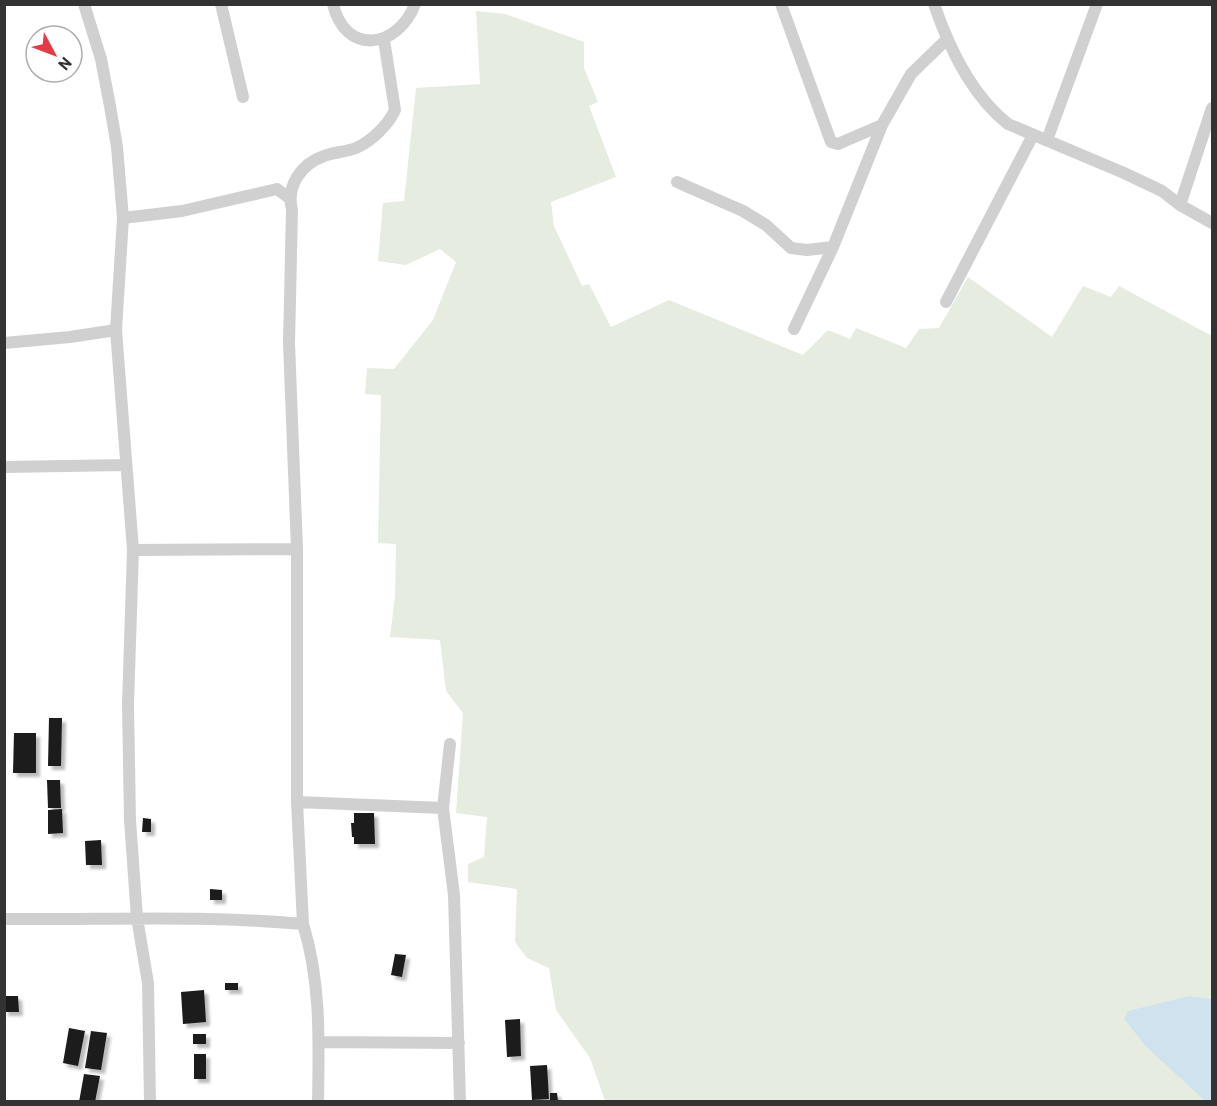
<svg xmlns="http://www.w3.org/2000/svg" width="1217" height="1106" font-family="Barlow,sans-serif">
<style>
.green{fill:#e6ecdf}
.water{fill:#cfe2ee}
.building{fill:#1a1a1a;filter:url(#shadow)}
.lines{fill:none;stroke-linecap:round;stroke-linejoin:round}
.minor{stroke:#d0d0d0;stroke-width:12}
</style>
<defs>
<filter id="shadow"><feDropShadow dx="4" dy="4" stdDeviation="1.5" flood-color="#0004"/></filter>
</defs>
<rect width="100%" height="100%" fill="#fff"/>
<path class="green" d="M476 11 505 14 584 42V68L598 102 589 106 616 177 551 202 554 226 582 286 589 284 611 327 669 300 803 355 828 330 850 339 856 328 906 348 919 329 939 328 968 277 1052 337 1083 286 1111 297 1119 286 1212 336V999L1190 996 1124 1019 1145 1046 1205 1101H605L590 1058 556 1010 549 968 527 958 515 942 517 889 468 882V864L484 857 487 817 456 813 463 713 446 691 440 640 390 637 395 596 396 544 378 543 381 395 365 394 367 368 394 369 433 320 456 262 440 249 406 265 378 261 383 203 404 201 416 88 480 84Z"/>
<path class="water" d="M1190 996 1212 999V1101H1205L1145 1046 1124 1019 1128 1011Z"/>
<path class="building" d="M49 718H62L61 766H48Z
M14 733H36V773H13Z
M47 780H60L61 808H48Z
M62 809 63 833 48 834V810Z
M354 813H374L375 844H354V837H352L351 823H354Z
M143 818 151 819V832H142Z
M101 840 102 865H86L85 841Z
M210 889 222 890V900H210Z
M395 954 406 955 402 977 391 975Z
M225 983H238V990H225Z
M204 990 206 1022 183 1024 181 992Z
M4 996H18L19 1012H4Z
M520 1019 521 1056 507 1057 505 1020Z
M69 1028 85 1031 78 1066 63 1063Z
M91 1031 107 1033 101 1070 85 1068Z
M193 1034H206V1044H193Z
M194 1054H206V1079H194Z
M547 1065 549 1099 532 1100 530 1066Z
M84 1074 100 1076 95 1102H79Z
M550 1093H557L558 1101H550Z"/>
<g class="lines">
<path class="minor" d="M84 4 101 59 110 106 117 147 123 218 116 330 133 550 128 704 130 820 137 918 148 983 150 1102
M221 4 243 97
M333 4C345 56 398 49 415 4
M781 4 831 142 838 144 882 125
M934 4C949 48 971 95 1008 124L1124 173 1162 191 1180 205 1212 223
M1047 140 1097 4
M677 182 743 211 766 225 791 248 807 250 833 247
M1180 205 1212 108
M123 218 182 211 277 189 289 198
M946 302 1033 135
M794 329 833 247 882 125 911 74 946 40
M4 343 70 337 116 330
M4 467 126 465
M133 550 297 549
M450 744 443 808 454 895 460 1102
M297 802 443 808
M4 919C104 920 204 915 303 924 321 981 319 1042 318 1102
M303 924 297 802V549L289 343 292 210C286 186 301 164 324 156 334 152 346 152 356 148 372 141 388 125 395 110L384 40
M319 1042 459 1043"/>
</g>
<rect width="1217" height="1106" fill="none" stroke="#333333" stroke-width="12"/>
<g transform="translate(54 54) rotate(131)"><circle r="28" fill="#ffffff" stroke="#adadad" stroke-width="1.5"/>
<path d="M0-4.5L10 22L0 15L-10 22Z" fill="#e63946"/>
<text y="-9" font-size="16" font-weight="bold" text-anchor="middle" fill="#333333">N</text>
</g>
</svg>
